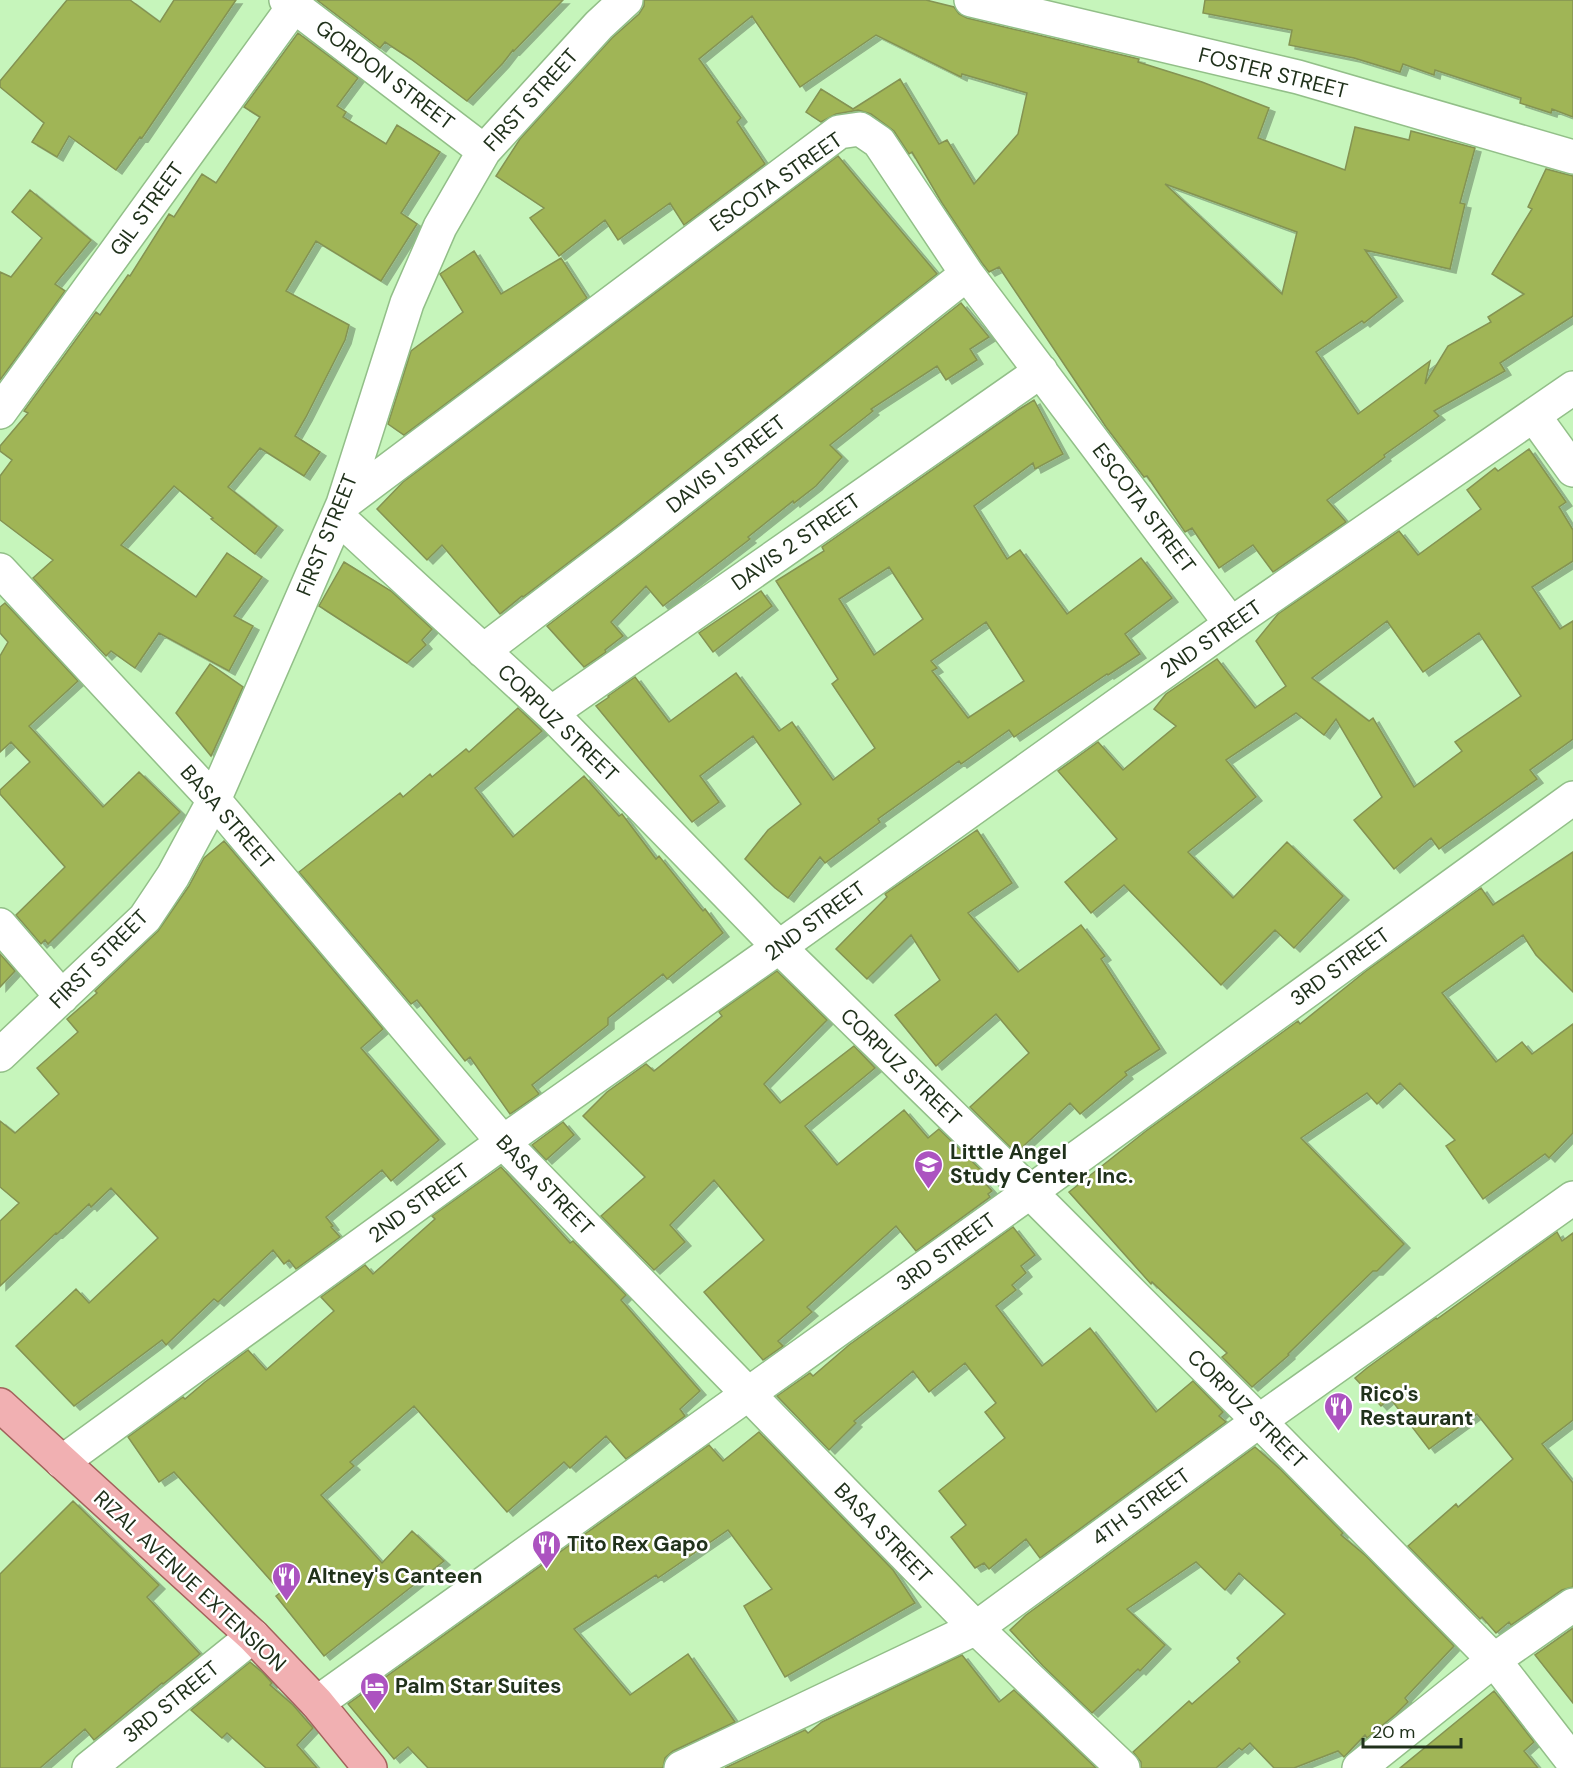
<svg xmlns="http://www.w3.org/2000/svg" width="1573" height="1768" font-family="'DM Sans',sans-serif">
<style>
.building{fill:#a0b556;stroke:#849352;stroke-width:1.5;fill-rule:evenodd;filter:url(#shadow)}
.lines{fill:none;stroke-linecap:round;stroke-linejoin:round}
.minor-casing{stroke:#92bf88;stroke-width:36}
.major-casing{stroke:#a2615b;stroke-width:36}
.minor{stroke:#fff;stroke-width:33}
.major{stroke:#f1b0b2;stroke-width:33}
.labels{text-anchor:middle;stroke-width:5;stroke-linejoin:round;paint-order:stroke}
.street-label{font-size:21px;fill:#20311b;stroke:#fff}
.poi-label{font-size:21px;font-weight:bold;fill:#20311b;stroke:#fff;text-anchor:start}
</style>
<defs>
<filter id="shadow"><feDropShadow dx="6" dy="4" stdDeviation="0" flood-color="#0004"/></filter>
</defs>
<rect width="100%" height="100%" fill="#c6f5bb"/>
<path class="building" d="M67 0H130L160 22 174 0H236L142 138 140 137 116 170 69 136 57 157 32 142 44 123 0 87V81Z
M317 0H563L514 51 513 50 503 63 467 101 411 59 385 42 380 48Z
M644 0H926L954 7 959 14 967 18 1139 59 1138 62 1202 82 1269 108 1258 138 1345 170 1355 127 1409 140 1411 131 1475 148 1460 203 1465 204 1450 269 1365 250 1397 297 1364 323 1362 321 1316 352 1358 414 1430 361 1425 384 1448 346 1491 322 1488 317 1524 294 1492 274 1532 209 1528 207 1546 169 1573 176V316L1500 363 1505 371 1434 411 1439 416 1384 455 1385 457 1327 500 1346 522 1273 572 1253 545 1219 568 1192 528 1185 532 1147 476 1144 477 1106 427 999 267 989 272 982 263 942 203 912 152 909 154 894 131 871 114 858 110 836 114 821 122 806 112 821 89 853 109 900 79 939 144 947 140 974 184 1018 134 1027 93 962 74 961 77 876 35 800 87 752 16 699 59 741 118 737 122 765 164 684 225 670 203 618 240 605 220 559 256 530 218 544 208 496 176 520 139 612 38 639 14 644 6ZM1165 184 1297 232 1282 294Z
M1205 0H1573V117L1552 109 1551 113 1520 103 1521 98 1435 70 1434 75 1403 64 1400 72 1354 58 1289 45 1292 30 1203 13Z
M298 33 358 78 337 106 346 112 343 117 386 144 397 125 440 152 401 213 417 224 381 281 316 241 286 291 349 325 345 340 306 417 295 436 320 452 304 476 260 448 228 487 277 526 255 554 211 519 213 518 174 486 121 545 196 597 227 553 262 577 234 616 253 626 229 671 159 633 135 668 111 651 106 656 33 578 53 560 0 520V476L12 460 0 451V446L28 413 24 411 96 312 100 315 128 275 130 276 169 214 174 217 202 174 216 183 260 117 244 107Z
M838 156 937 274 618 525 523 597 522 596 500 614 442 545 427 560 377 509 403 482Z
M30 190 91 240 55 284 65 291 0 380V272L11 277 42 238 12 212Z
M474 251 501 294 561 258 587 298 404 435 388 424 411 351 463 312 440 274Z
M961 303 989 337 970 349 977 360 946 380 937 366 871 409 873 411 830 445 842 457 816 486 794 503 793 501 748 537 750 539 663 606 646 586 611 622 623 636 605 650 606 652 584 667 547 626 640 555Z
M1034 400 1063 454 1035 469 1033 463 974 506 1007 559 1020 550 1067 614 1141 558 1172 598 1125 634 1140 654 1108 675 1107 674 1014 737 1009 730 961 764 959 761 878 819 880 822 825 863 820 857 788 898 775 888 745 859 768 830 801 804 753 736 700 776 719 802 692 822 596 706 609 697 608 696 635 677 669 722 736 673 779 731 792 722 833 780 875 748 832 684 838 679 776 581 824 551 822 547 1018 410ZM889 567 923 619 874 655 839 599ZM986 622 1024 681 968 718 932 671 937 668 931 661Z
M1529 449 1566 502 1559 507 1573 530V561L1532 587 1560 629 1573 621V739L1530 770 1537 779 1439 849 1431 838 1394 869 1354 820 1382 797 1336 719 1324 735 1296 713 1226 760 1256 797 1188 852 1233 898 1287 842 1343 896 1294 948 1275 930 1221 985 1124 885 1091 913 1065 882 1117 839 1058 771 1098 742 1123 770 1176 726 1154 709 1166 694 1217 659 1255 708 1286 686 1256 641 1278 614 1399 531 1418 555 1481 509 1467 490 1495 468 1498 471ZM1387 621 1423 672 1479 633 1521 696 1455 742 1462 751 1414 787 1373 718 1369 721 1312 678Z
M344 562 391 591 432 629 422 640 426 645 407 663 319 606Z
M761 591 772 606 713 652 699 633Z
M5 603 78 681 29 726 103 807 139 772 180 812 48 944 45 940 41 944 16 915 65 867 0 794V790L30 762 11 742 0 752V656L8 642 0 633V607Z
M210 664 243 687 211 756 176 713Z
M518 708 542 731 475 788 513 837 584 776 619 816 622 814 656 859 659 856 703 911 705 909 723 933 667 979 663 974 608 1018V1025L532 1085 539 1094 510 1114 470 1057 465 1061 417 1000 411 1004 299 872 400 793 403 797 430 774 432 777 466 749 469 752Z
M977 830 1012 883 968 913 1018 972 1081 925 1105 956 1101 959 1160 1049 1125 1072 1127 1075 1080 1114 1070 1103 1016 1153 970 1107 1029 1053 996 1014 936 1066 895 1015 940 980 911 935 867 979 836 949 887 897 885 894Z
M224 841 383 1029 361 1048 439 1140 391 1181 382 1170 326 1217 333 1226 331 1227 340 1237 296 1269 289 1260 284 1264 273 1250 218 1302 214 1299 166 1345 162 1340 74 1406 16 1346 76 1289 89 1303 158 1238 111 1188 91 1207 89 1204 57 1234 56 1233 0 1286V1221L19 1203 0 1187V1121L15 1133 59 1094 37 1068 78 1032 67 1019 97 993 95 991 158 931 189 886 204 858Z
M1573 852V992L1536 955 1523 935 1442 993 1496 1062 1522 1042 1532 1054 1573 1024V1133L1549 1158 1545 1154 1483 1199 1446 1146 1455 1140 1400 1083 1377 1104 1367 1093 1301 1138 1404 1244 1377 1271H1373L1288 1354 1289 1355 1252 1387 1222 1357 1227 1353 1152 1282 1151 1284 1069 1192 1146 1131 1298 1021 1300 1024 1366 971 1481 888 1493 905Z
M0 954 15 971 0 987Z
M777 971 827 1020 764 1084 780 1103 854 1046 875 1068 805 1126 837 1165 904 1110 928 1138 939 1129 989 1178 984 1182 992 1191 988 1194 990 1197 916 1251 896 1226 807 1307 812 1312 778 1341 783 1346 763 1360 704 1292 764 1240 714 1180 670 1225 685 1242 654 1270 601 1216 645 1177 583 1116 607 1092 646 1064 654 1071 722 1016 719 1012Z
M563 1122 574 1135 546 1160 532 1145Z
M501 1167 570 1243 573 1241 626 1295 621 1300 700 1391 680 1409 685 1416 626 1459 606 1436 570 1468 564 1462 507 1512 414 1406 350 1462 354 1466 321 1495 382 1563 412 1531 444 1561 324 1656 276 1596 281 1592 174 1472 159 1482 128 1437 183 1397 185 1399 205 1382 248 1350 266 1370 334 1311 321 1297 365 1265 373 1274 435 1219 432 1216Z
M1013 1227 1035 1255 1021 1266 1026 1273 1012 1285 1016 1290 996 1306 1042 1366 1090 1328 1156 1412 1193 1381 1223 1412 1219 1416 1226 1422 1040 1558 1026 1539 989 1569 984 1563 975 1568 951 1537 966 1525 939 1491 1005 1438 985 1412 996 1403 965 1363 929 1392 913 1371 854 1421 856 1423 829 1450 777 1396 810 1373 813 1376 849 1345Z
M1557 1232 1562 1241 1573 1233V1420L1542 1444 1573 1483V1587L1562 1590 1511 1625 1509 1622 1496 1633 1482 1617 1480 1619 1408 1546 1456 1504 1458 1507 1513 1459 1477 1414 1429 1449 1390 1398 1381 1406 1355 1378 1367 1368 1436 1318 1437 1319Z
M759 1432 893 1570 915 1603 785 1677 744 1606 772 1589 728 1530 658 1578 656 1575 574 1629 630 1695 688 1654 735 1722 673 1751 665 1758 663 1768H428L408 1747 394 1759 348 1704 709 1445 723 1461Z
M1255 1447 1281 1470 1343 1533 1341 1535 1366 1556 1454 1646 1405 1698 1408 1702 1396 1714 1367 1738 1365 1735 1344 1757 1338 1751 1294 1768H1274L1250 1743 1242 1750 1239 1748 1216 1768H1141V1762L1133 1752 1189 1701 1192 1704 1240 1662 1237 1658 1285 1614 1239 1573 1225 1590 1196 1562 1127 1609 1165 1645 1140 1671 1138 1669 1092 1713 1043 1666 1010 1630 1026 1615Z
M73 1501 159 1585 147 1597 200 1654 163 1684 162 1683 94 1740 85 1729 40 1768H0V1574Z
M1573 1628V1703L1535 1655Z
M962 1655 999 1702 1014 1690 1096 1768H725L805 1730 808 1733 822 1722Z
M250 1662 263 1673 272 1683 270 1685 293 1705 313 1728 297 1745 317 1768H266L227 1733 222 1738 191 1710Z
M1494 1691 1534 1742 1524 1751 1538 1768H1400Z"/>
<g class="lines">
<defs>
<path id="minor" d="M286 0 484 151
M971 0 1298 77 1573 157
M0 412 294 6
M1534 416 1573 470
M343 504 839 132 860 129 879 142 967 274 1231 624
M338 517 551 713 779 947 1030 1192 1259 1421 1494 1660 1573 1762
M0 570 214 800 503 1142 976 1628 1123 1768
M483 651 629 540 967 274
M551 713 1041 371
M0 925 62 997
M0 1055 145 918 173 876 214 800 343 504 407 303 440 227 484 151 599 25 626 0
M62 1462 503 1142 779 947 1231 624 1573 388
M317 1703 1030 1192 1573 798
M89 1768 253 1636
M681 1768 976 1628 1259 1421 1573 1198
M1359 1768 1494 1660 1573 1605"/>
<path id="major" d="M0 1405 253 1636 317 1703 370 1768"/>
</defs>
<use href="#minor" class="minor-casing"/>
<use href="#major" class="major-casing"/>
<use href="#minor" class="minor"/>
<use href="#major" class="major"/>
</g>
<defs>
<symbol id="school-pin" viewBox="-11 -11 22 30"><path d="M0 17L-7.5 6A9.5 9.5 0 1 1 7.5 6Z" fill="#ac53c0" stroke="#fff"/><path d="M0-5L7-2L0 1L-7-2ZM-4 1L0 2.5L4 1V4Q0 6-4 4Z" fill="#fff"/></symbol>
<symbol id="restaurant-pin" viewBox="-11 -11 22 30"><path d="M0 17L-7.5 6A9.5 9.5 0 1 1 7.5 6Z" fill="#ac53c0" stroke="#fff"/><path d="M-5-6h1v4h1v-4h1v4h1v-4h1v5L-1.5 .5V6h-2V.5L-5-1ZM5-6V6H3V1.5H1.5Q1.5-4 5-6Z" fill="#fff"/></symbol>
<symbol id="hotel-pin" viewBox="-11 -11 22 30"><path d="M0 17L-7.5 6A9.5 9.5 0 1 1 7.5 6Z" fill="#ac53c0" stroke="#fff"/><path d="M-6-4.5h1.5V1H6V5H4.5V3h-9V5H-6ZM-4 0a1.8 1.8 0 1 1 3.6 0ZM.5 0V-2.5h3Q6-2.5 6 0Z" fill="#fff"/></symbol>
</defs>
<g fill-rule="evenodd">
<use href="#school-pin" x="912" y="1148" width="33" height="45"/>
<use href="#restaurant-pin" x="1322" y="1390" width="33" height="45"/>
<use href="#restaurant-pin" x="530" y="1528" width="33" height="45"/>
<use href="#restaurant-pin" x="270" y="1560" width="33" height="45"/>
<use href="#hotel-pin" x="358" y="1670" width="33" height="45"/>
</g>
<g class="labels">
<g class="street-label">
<text transform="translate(1273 73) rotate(14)" y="7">FOSTER STREET</text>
<text transform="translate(385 75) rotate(37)" y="7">GORDON STREET</text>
<text transform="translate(531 100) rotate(-48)" y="7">FIRST STREET</text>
<text transform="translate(776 182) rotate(-35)" y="7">ESCOTA STREET</text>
<text transform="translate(147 209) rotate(-54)" y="7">GIL STREET</text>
<text transform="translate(726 464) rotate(-38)" y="7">DAVIS I STREET</text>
<text transform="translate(1144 508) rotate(53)" y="7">ESCOTA STREET</text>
<text transform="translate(327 535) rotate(-68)" y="7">FIRST STREET</text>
<text transform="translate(796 542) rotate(-35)" y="7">DAVIS 2 STREET</text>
<text transform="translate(1211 639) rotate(-35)" y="7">2ND STREET</text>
<text transform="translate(558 723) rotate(44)" y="7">CORPUZ STREET</text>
<text transform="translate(227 817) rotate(49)" y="7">BASA STREET</text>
<text transform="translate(815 921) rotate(-36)" y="7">2ND STREET</text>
<text transform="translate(99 959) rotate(-45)" y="7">FIRST STREET</text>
<text transform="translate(1340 967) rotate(-36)" y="7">3RD STREET</text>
<text transform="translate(901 1067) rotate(44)" y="7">CORPUZ STREET</text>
<text transform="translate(545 1185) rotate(46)" y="7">BASA STREET</text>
<text transform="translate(419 1203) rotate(-36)" y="7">2ND STREET</text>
<text transform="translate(946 1252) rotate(-36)" y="7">3RD STREET</text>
<text transform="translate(1247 1409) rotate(45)" y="7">CORPUZ STREET</text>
<text transform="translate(1141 1507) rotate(-36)" y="7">4TH STREET</text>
<text transform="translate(883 1533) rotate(46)" y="7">BASA STREET</text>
<text transform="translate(190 1581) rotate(43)" y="7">RIZAL AVENUE EXTENSION</text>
<text transform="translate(171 1702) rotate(-39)" y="7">3RD STREET</text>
</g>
<g class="poi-label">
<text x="950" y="1159">Little Angel<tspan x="950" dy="24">Study Center, Inc.</tspan></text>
<text x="1360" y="1401">Rico's<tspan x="1360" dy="24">Restaurant</tspan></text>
<text x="567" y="1551">Tito Rex Gapo</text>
<text x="307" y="1583">Altney's Canteen</text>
<text x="395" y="1693">Palm Star Suites</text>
</g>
</g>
<path d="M1363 1738v9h98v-9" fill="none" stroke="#20311b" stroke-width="3"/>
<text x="1372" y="1738" font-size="18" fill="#20311b" stroke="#ffffff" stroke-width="4.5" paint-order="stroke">20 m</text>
</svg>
